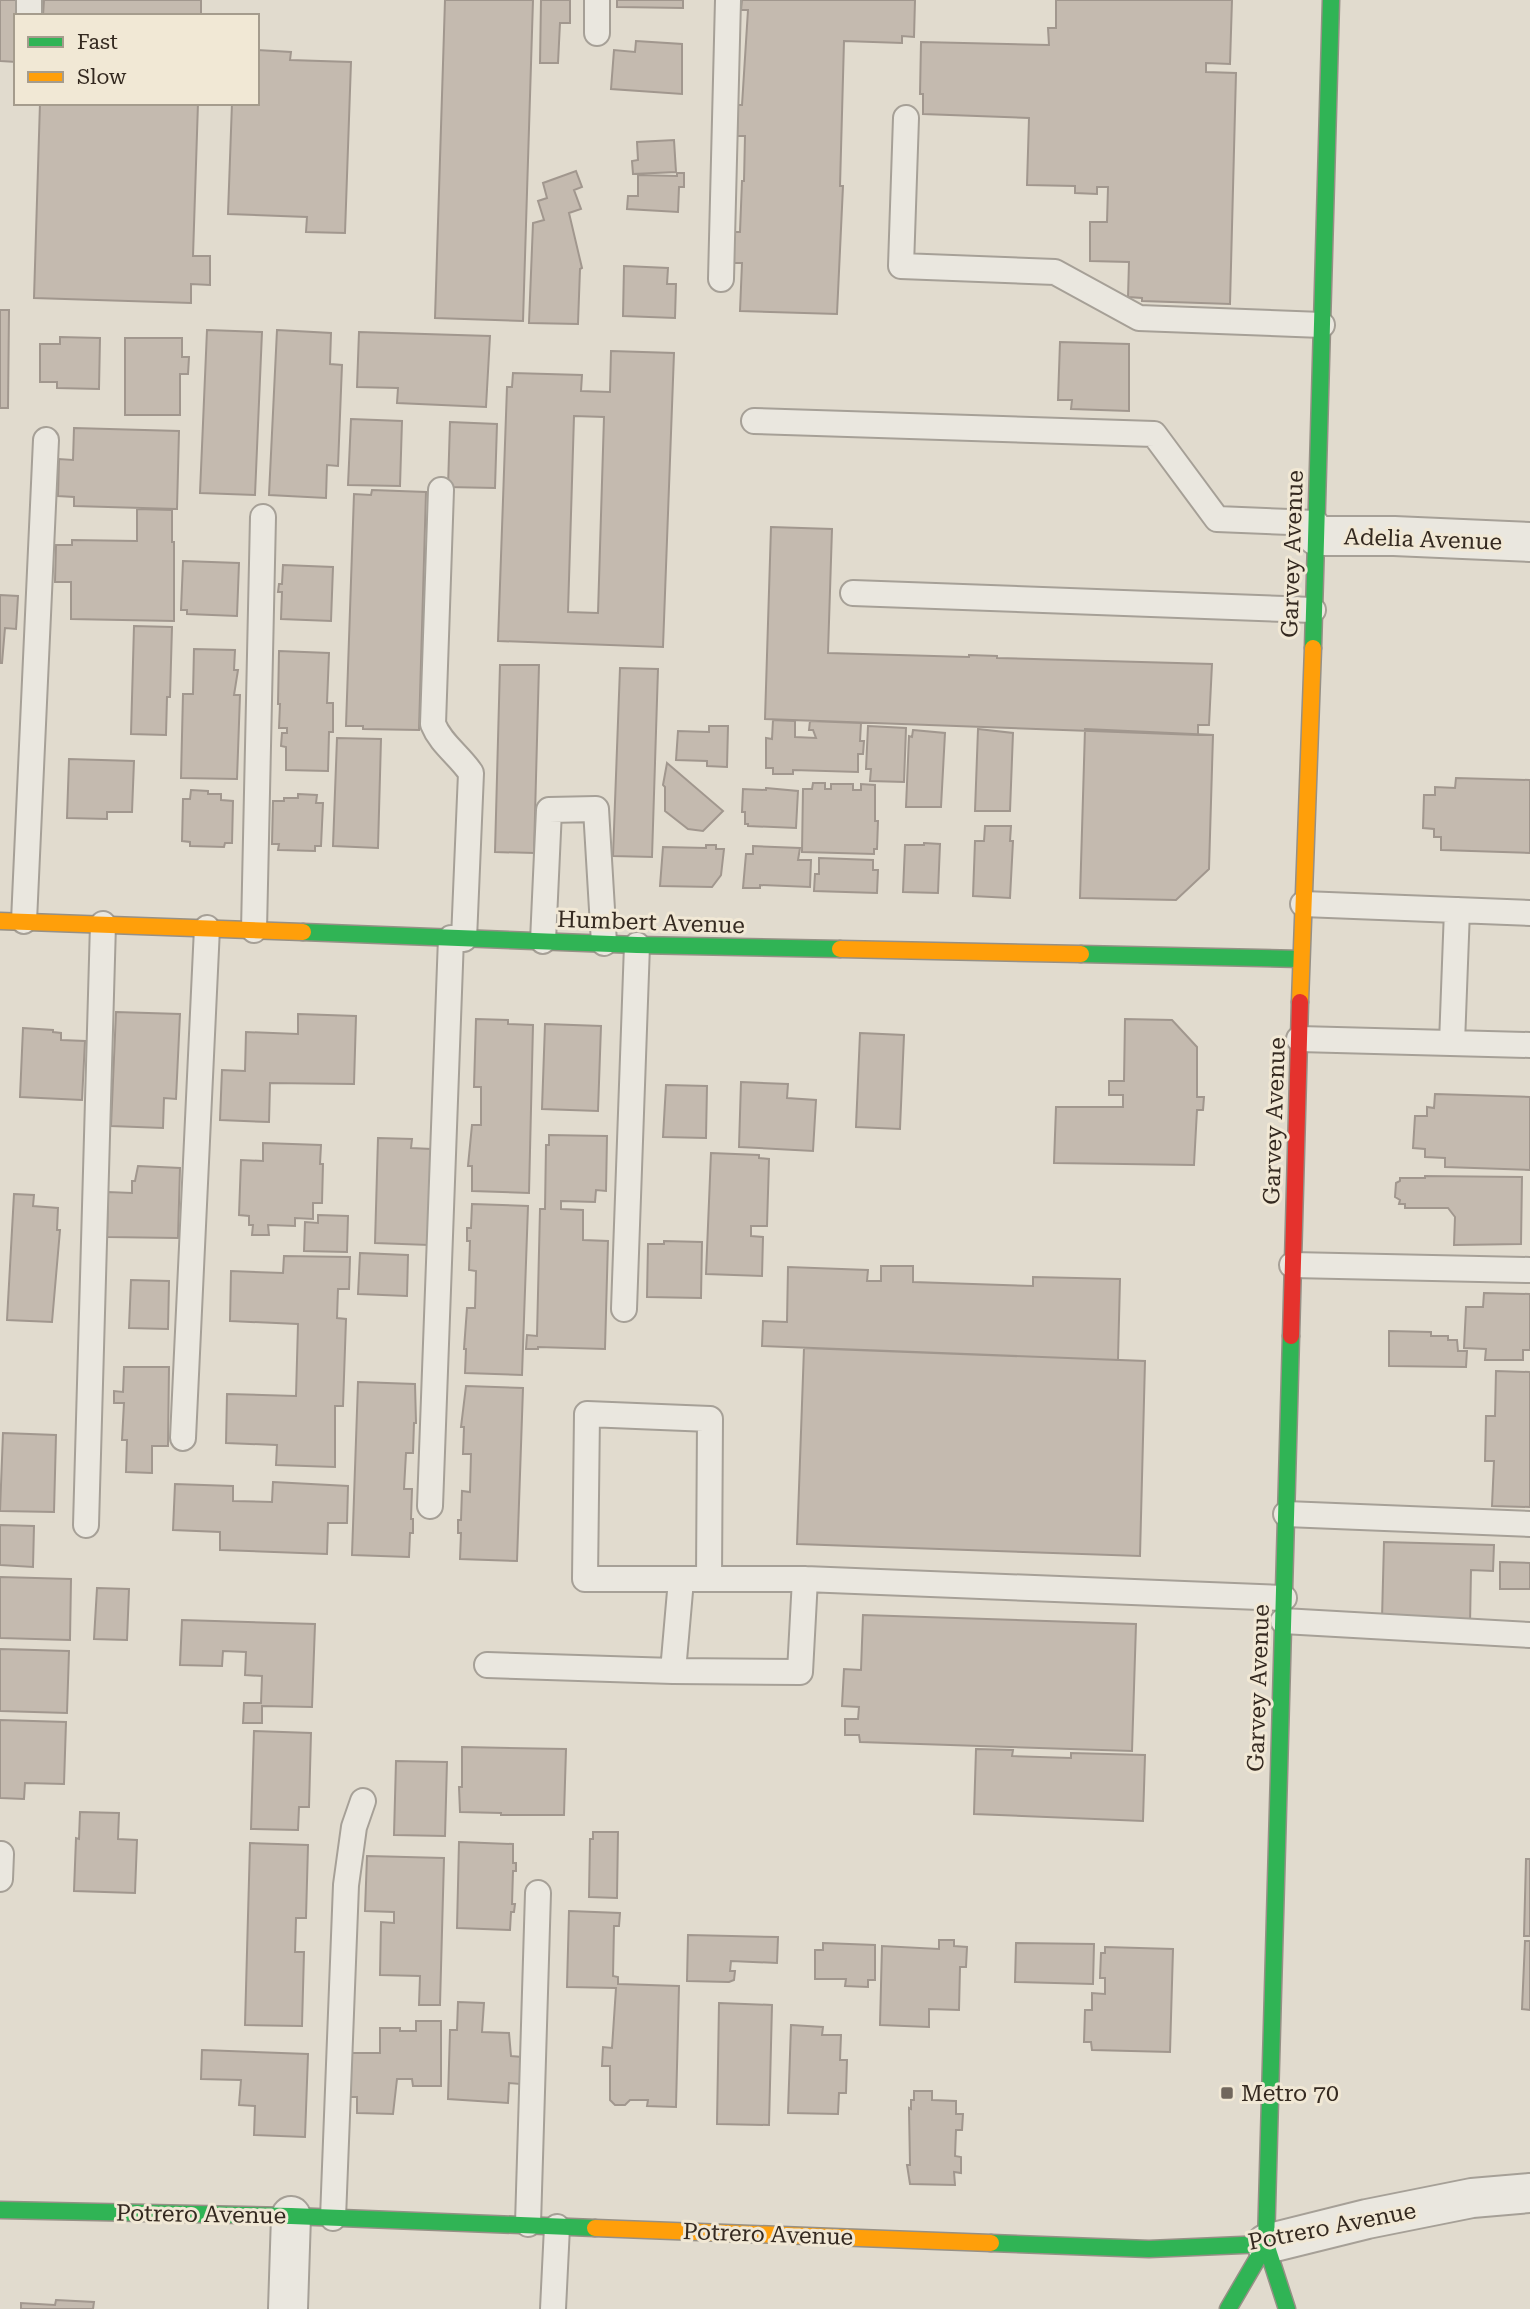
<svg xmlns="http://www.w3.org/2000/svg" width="1530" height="2309" font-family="'Roboto Serif',serif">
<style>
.building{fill:#c4baaf;stroke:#a1978e;stroke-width:2;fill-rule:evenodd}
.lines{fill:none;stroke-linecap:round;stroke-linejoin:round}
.lane-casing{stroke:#a6a097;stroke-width:28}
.street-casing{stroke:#a6a097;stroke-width:42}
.fast-casing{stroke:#969086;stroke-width:19}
.slow-casing{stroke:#969086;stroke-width:19}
.jam-casing{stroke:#969086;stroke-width:19}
.lane{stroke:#eae7df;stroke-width:24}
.street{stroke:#eae7df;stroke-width:38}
.fast{stroke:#30b455;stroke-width:16}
.slow{stroke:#ff9f0a;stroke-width:16}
.jam{stroke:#e5322d;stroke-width:16}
.poi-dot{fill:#71675d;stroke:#f1e8d5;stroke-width:2.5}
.labels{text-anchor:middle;stroke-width:6;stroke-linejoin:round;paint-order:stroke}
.street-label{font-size:23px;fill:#342920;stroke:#f1e8d5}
.poi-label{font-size:23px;fill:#342920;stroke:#f1e8d5;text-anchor:start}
</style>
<rect width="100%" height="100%" fill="#e1dbce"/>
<path class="building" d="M0 0H19V16H16V62L0 61Z
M44 0H201V16H43Z
M445 0H533L523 321 435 318Z
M541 0H570V23H560L558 63H540Z
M617 0H683V8L617 7Z
M742 0H915L914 37 902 36V43L844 41 840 186H843L837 314 740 311 742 263H733V232H740L742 181H744L745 136H737L738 105H742L748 10H741Z
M1056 0H1232L1230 64 1206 63V72L1236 73 1230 304 1142 301V298L1128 297 1129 262 1090 261V222H1107L1108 187H1097V194L1075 193V186L1027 185 1029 118 923 114V94H920L921 42 1049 45 1048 28H1056Z
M636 41 682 44V94L611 89 614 50 635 52Z
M257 50 291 52 290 60 351 62 345 233 306 232 307 217 228 214 232 103H257Z
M40 103H198L193 256H210V285L191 284V303L34 298Z
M674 140 676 172 633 174 632 161 638 160 637 142Z
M576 171 582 187 574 190 581 209 569 213 582 268 580 269 578 324 529 323 533 223 544 220 538 201 547 198 543 183Z
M677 173H684V187H679L678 212 627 209 628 196H638V175L677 176Z
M624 266 668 268 667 284H676L675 318 623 316Z
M0 310H9L8 408H0Z
M207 330 262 332 255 495 200 493Z
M277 330 331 333 330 364 342 365 338 466 327 465 326 498 269 495Z
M359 332 490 336 486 407 397 403 398 388 357 387Z
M60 337 100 338 99 389 57 388V382H40V344H60Z
M125 338H182V357H189L188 374H180V415H125Z
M1060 342 1129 344V411L1071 409 1072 400H1058Z
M611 351 674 353 663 647 498 641 507 387H512L513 373 582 375 581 391 610 392ZM574 416 604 417 598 613 568 612Z
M351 419 402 421 400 486 348 485Z
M450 422 497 424 495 488 448 487Z
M74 428 179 431 177 509 74 506V497L58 496 59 459 73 460Z
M372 490 426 492 419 730 363 729V726H346L354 494 371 495Z
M137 509 172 510V542H174V621L71 619V582H55L56 545H72V540L137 541Z
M771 527 832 529 828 653 969 657V655L997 656V658L1212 664 1209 725H1198V735L765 719Z
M183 561 239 563 237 616 187 614V610H181Z
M283 565 333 567 331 621 281 619 282 592H278L279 584H282Z
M0 595 18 596 16 629 5 628 2 663H0Z
M134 626 172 627 170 697H167L166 735 131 734Z
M194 649 235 650 234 670H238L234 695H240L237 779 181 778 183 694H193Z
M279 651 329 653 327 703H333V732H329L328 771 286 770V747L281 746 282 733H287V728H279L280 704H278Z
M500 665H539L534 853 495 852Z
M620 668 658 669 652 857 613 856Z
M773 720 795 721V737L816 738 813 730H809L810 721 861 723 860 741H864L863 754H858V772L793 770V774H773V768H766V738L772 739Z
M709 726H728L727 767 707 766V761L676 760 678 731 709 732Z
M868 726 906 728 904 782 870 781 871 769H866Z
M978 729 1013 733 1010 811H975Z
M1085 729 1213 735 1209 869 1176 900 1080 898Z
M913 730 945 733 941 807H906L909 736 912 737Z
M337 738 381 739 378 848 333 846Z
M69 759 134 761 132 812H107V819L67 818Z
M667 763 723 811 703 831 688 829 665 811V787L663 785Z
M1456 778 1530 780V853L1441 850V837H1434V829L1423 828 1424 795H1435V787L1455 788Z
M813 783H825V789H831V784H853V790H861V784L875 785V821H878L877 849H874V854L802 852 803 789H812Z
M766 788 798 791 796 828 748 826V824H745V812H742L743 789 766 790Z
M191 790 208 791V794H221V800L233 801 232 843H225L224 847 190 846V842L182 841 183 799H190Z
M298 794 317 795 316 803H323L321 846H315V851L278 850 279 844H272L273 801H284V798H298Z
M985 826H1011L1010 841H1013L1010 898 973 896 975 841H984Z
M924 843 940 844 938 893 903 892 905 845H924Z
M706 845H716V849H724L721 875 712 887 660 886 663 847 706 848Z
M753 846 800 848 798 860H811L810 887 760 885V888H743L746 854H753Z
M819 858 873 860V870H878L877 893 814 891 815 874H819Z
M116 1012 180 1014 176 1099 164 1098 163 1128 111 1126Z
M298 1014 356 1016 354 1084 270 1083 269 1122 220 1120 222 1070 245 1071 246 1032 298 1034Z
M476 1019 508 1020V1024L533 1025 529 1193 472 1191V1166H468L472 1125H481V1087H474Z
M1125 1019 1172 1020 1197 1047V1097H1204L1203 1110H1197L1194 1165 1054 1163 1056 1107H1123V1095H1109V1081H1124Z
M545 1024 601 1026 598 1111 542 1109Z
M23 1028 53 1030V1032L61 1033V1040L85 1041 82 1100 20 1097Z
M860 1033 904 1035 900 1129 856 1127Z
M741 1082 788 1084 787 1098 816 1100 813 1151 739 1147Z
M666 1085 707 1086 706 1138 663 1137Z
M1435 1094 1530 1097V1170L1445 1167V1158L1425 1157V1149L1413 1148 1415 1116H1427V1107L1434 1108Z
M549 1135 607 1136 606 1191 596 1190 595 1202 561 1201V1209L583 1210V1240L608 1241 605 1349 538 1347V1349H526L527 1335 537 1336 540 1209H545L546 1145H549Z
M378 1138 412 1139 411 1148 431 1149 429 1245 375 1243Z
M263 1143 321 1145 320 1164H323L322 1203H313V1219L295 1218V1226L268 1225 269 1235H252L253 1225H249V1216L239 1215 241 1160 263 1161Z
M711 1153 759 1155V1158L769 1159 767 1226H751V1236L763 1237 762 1276 706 1274Z
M138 1166 180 1168 178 1238 107 1237 108 1192 132 1193V1181H135Z
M1425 1176 1522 1177 1521 1244 1454 1245 1455 1217 1448 1208H1405V1204H1399L1400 1200 1395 1197 1396 1183 1400 1181V1178H1425Z
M14 1194 34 1195 33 1206 58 1208 57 1230H60L52 1322 7 1320Z
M472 1204 528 1206 522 1375 465 1373 466 1349H464L467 1308H475L476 1271 469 1270 470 1241H467V1228H471Z
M318 1215 348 1216 347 1252 304 1251 305 1222 318 1223Z
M664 1241 702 1242 701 1298 647 1297 648 1244H664Z
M360 1253 408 1255 407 1296 358 1294Z
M284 1256 350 1257 349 1289H338L337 1318 346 1319 343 1406H335V1467L276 1465 277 1445 226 1443 227 1394 296 1396 298 1324 230 1321 231 1271 283 1273Z
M881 1266H913V1282L1033 1286V1277L1120 1279 1118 1360 762 1346 763 1321 787 1322 788 1267 868 1270 867 1281H881Z
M131 1280 169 1281 168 1329 129 1328Z
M1484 1293 1530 1294V1350H1523V1360H1485L1486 1349 1464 1348 1466 1307H1483Z
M1389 1331 1431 1332V1336H1448V1340H1457L1458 1351H1467L1466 1367 1389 1366Z
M804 1348 1145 1361 1140 1556 797 1544Z
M124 1367H169L168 1446H152V1473L126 1472 127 1440H122L124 1403H114V1391L123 1392Z
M1496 1371 1530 1372V1507L1492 1506 1494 1461H1485L1486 1416H1495Z
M358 1382 415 1384 416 1423H414L413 1453H406L404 1489H412L411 1519H413V1533H410L409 1557 352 1555Z
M466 1386 523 1388 517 1561 460 1559 461 1533H458V1520H461L462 1491 470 1492 471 1454H463L464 1427H461Z
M3 1433 56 1435 54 1512 0 1511Z
M273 1482 348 1486 347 1523H328L327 1554 220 1550V1532L173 1530 175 1484 233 1486V1501L272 1502Z
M0 1525 34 1526 33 1567 0 1565Z
M1384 1542 1494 1545 1493 1571 1471 1570 1470 1624 1382 1619Z
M1500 1562 1530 1563V1589H1500Z
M0 1577 71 1579 70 1640 0 1638Z
M97 1588 129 1589 127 1640 94 1639Z
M863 1615 1136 1624 1132 1751 860 1742 859 1735H845V1719H858L859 1707 842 1706 844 1669 861 1670Z
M182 1620 315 1624 312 1707 262 1706V1723H243L244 1703H261L262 1676 245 1675 246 1652 223 1651 222 1666 180 1665Z
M0 1649 69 1651 67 1713 0 1711Z
M0 1720 66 1722 64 1784 25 1783 24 1799 0 1798Z
M254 1731 311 1733 309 1807H299L298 1830 251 1829Z
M462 1747 566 1749 564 1815H501V1813L460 1812 459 1787H462Z
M976 1749 1013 1750 1012 1756 1071 1758V1753L1145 1755 1143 1821 974 1814Z
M396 1761 447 1762 445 1836 394 1835Z
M80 1812 119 1813 118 1839 137 1840 135 1893 74 1891 76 1838 79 1839Z
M593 1832H618L617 1898 589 1897 590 1839H593Z
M459 1842 513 1844V1863H516V1871H513L512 1904H515L514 1912H511L510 1930 457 1928Z
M250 1843 308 1845 306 1918H296L295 1952H304L302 2026 245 2025Z
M367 1856 444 1858 440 2005H419L420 1976 380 1975 381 1922 394 1923V1912L365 1911Z
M1526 1859H1530V1936H1524Z
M569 1911 620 1913 619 1926H614L613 1976 618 1977V1984L679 1986 676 2107 647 2106 648 2100H630L625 2105H615L610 2100V2066H602L603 2047 612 2048 616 1988 567 1987Z
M688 1935 778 1937 777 1963 731 1961 730 1971H735L734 1980 729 1982 687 1981Z
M939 1940H954V1946L967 1947 966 1967H960L959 2010 929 2009V2027L880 2025 882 1946 939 1949Z
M1525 1941H1530V2010L1522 2009Z
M823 1943 875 1945V1980H868V1987L845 1986 846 1979H815V1950H823Z
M1016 1943 1094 1944 1093 1984 1015 1982Z
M1105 1947 1173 1949 1170 2052 1092 2050 1091 2042H1084L1085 2010H1092V1993L1105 1994V1978H1100L1101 1953H1105Z
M458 2002 484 2003 482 2032 509 2033 511 2056 522 2057 520 2084 509 2083 508 2103 448 2099 450 2030H457Z
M719 2003 772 2005 769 2125 717 2124Z
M416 2021H441V2086H413L412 2079H397L393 2114 357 2113V2097H348V2053H380V2028H400V2031H416Z
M791 2025 823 2027 822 2035H841L840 2060H847L846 2093H839L838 2114 788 2113Z
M202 2050 308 2054 305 2137 254 2135 255 2106 239 2105 241 2080 201 2079Z
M914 2091H932V2100L956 2101V2114H963L962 2130H956L955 2156 961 2157V2173L954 2172 955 2185 910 2184 907 2165H910L909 2108 911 2109V2100H914Z
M56 2300 94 2302 93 2309H21V2303L55 2305Z"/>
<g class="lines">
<defs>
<path id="lane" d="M597 0V33
M29 16V0
M906 118 901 266 1055 272 1139 318 1322 325
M721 279 728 0
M754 421 1154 434 1217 519 1316 523
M441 490 433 724C441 744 459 755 471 773L464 939
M853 593 1313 610
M1303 904 1530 913
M24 921 46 440
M254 930 263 517
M543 941 549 810 596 809 604 943
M1299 1039 1530 1045
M1452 1043 1457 910
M1292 1265 1530 1270
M624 1309 637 945
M183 1438 207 928
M430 1506 451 938
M1286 1514 1530 1524
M86 1525 103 924
M709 1579 710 1419 587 1414 585 1579H805L1284 1598
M681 1580 673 1671 800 1672 805 1579
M1283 1621 1530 1635
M487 1665 673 1671
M0 1879 1 1854
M333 2218 346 1885 354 1827 363 1801
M528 2224 538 1893
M553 2309 557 2227"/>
<path id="street" d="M1317 536H1394L1530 542
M1266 2244 1367 2219 1472 2198 1530 2193
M288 2309 291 2216"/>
<path id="fast" d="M1313 648 1331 0
M303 932 637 945 840 949
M1081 954 1301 959
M0 2210 291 2216 595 2228
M991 2243 1149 2249 1266 2244
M1228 2309 1266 2244
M1287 2309 1266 2244 1291 1336"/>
<path id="slow" d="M0 921 303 932
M840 949 1081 954
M1300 1002 1313 648
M595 2228 991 2243"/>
<path id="jam" d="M1291 1336 1300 1002"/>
</defs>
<use href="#lane" class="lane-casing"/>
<use href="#street" class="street-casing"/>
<use href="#fast" class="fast-casing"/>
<use href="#slow" class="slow-casing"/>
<use href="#jam" class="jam-casing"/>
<use href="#lane" class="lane"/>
<use href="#street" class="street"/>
<use href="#fast" class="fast"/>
<use href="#slow" class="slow"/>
<use href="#jam" class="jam"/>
</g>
<rect class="poi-dot" x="1220" y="2086" width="14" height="14" rx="3.5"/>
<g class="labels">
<g class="street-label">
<text transform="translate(1423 539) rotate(2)" y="8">Adelia Avenue</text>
<text transform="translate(1292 554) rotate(-88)" y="8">Garvey Avenue</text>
<text transform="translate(651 922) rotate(2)" y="8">Humbert Avenue</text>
<text transform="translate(1274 1121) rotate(-88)" y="8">Garvey Avenue</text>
<text transform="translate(1258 1688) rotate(-88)" y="8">Garvey Avenue</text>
<text transform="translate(201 2214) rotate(1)" y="8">Potrero Avenue</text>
<text transform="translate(1332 2226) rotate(-11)" y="8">Potrero Avenue</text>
<text transform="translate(768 2234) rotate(2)" y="8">Potrero Avenue</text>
</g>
<g class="poi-label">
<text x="1241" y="2101">Metro 70</text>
</g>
</g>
<rect x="14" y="14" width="245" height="91" fill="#f1e8d5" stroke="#a59c8d" stroke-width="2"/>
<rect x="28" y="37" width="35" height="10" fill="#30b455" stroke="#a59c8d" stroke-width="2"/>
<text x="77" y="49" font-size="21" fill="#342920">Fast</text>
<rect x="28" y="72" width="35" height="10" fill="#ff9f0a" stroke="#a59c8d" stroke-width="2"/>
<text x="77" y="84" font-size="21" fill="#342920">Slow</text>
</svg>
